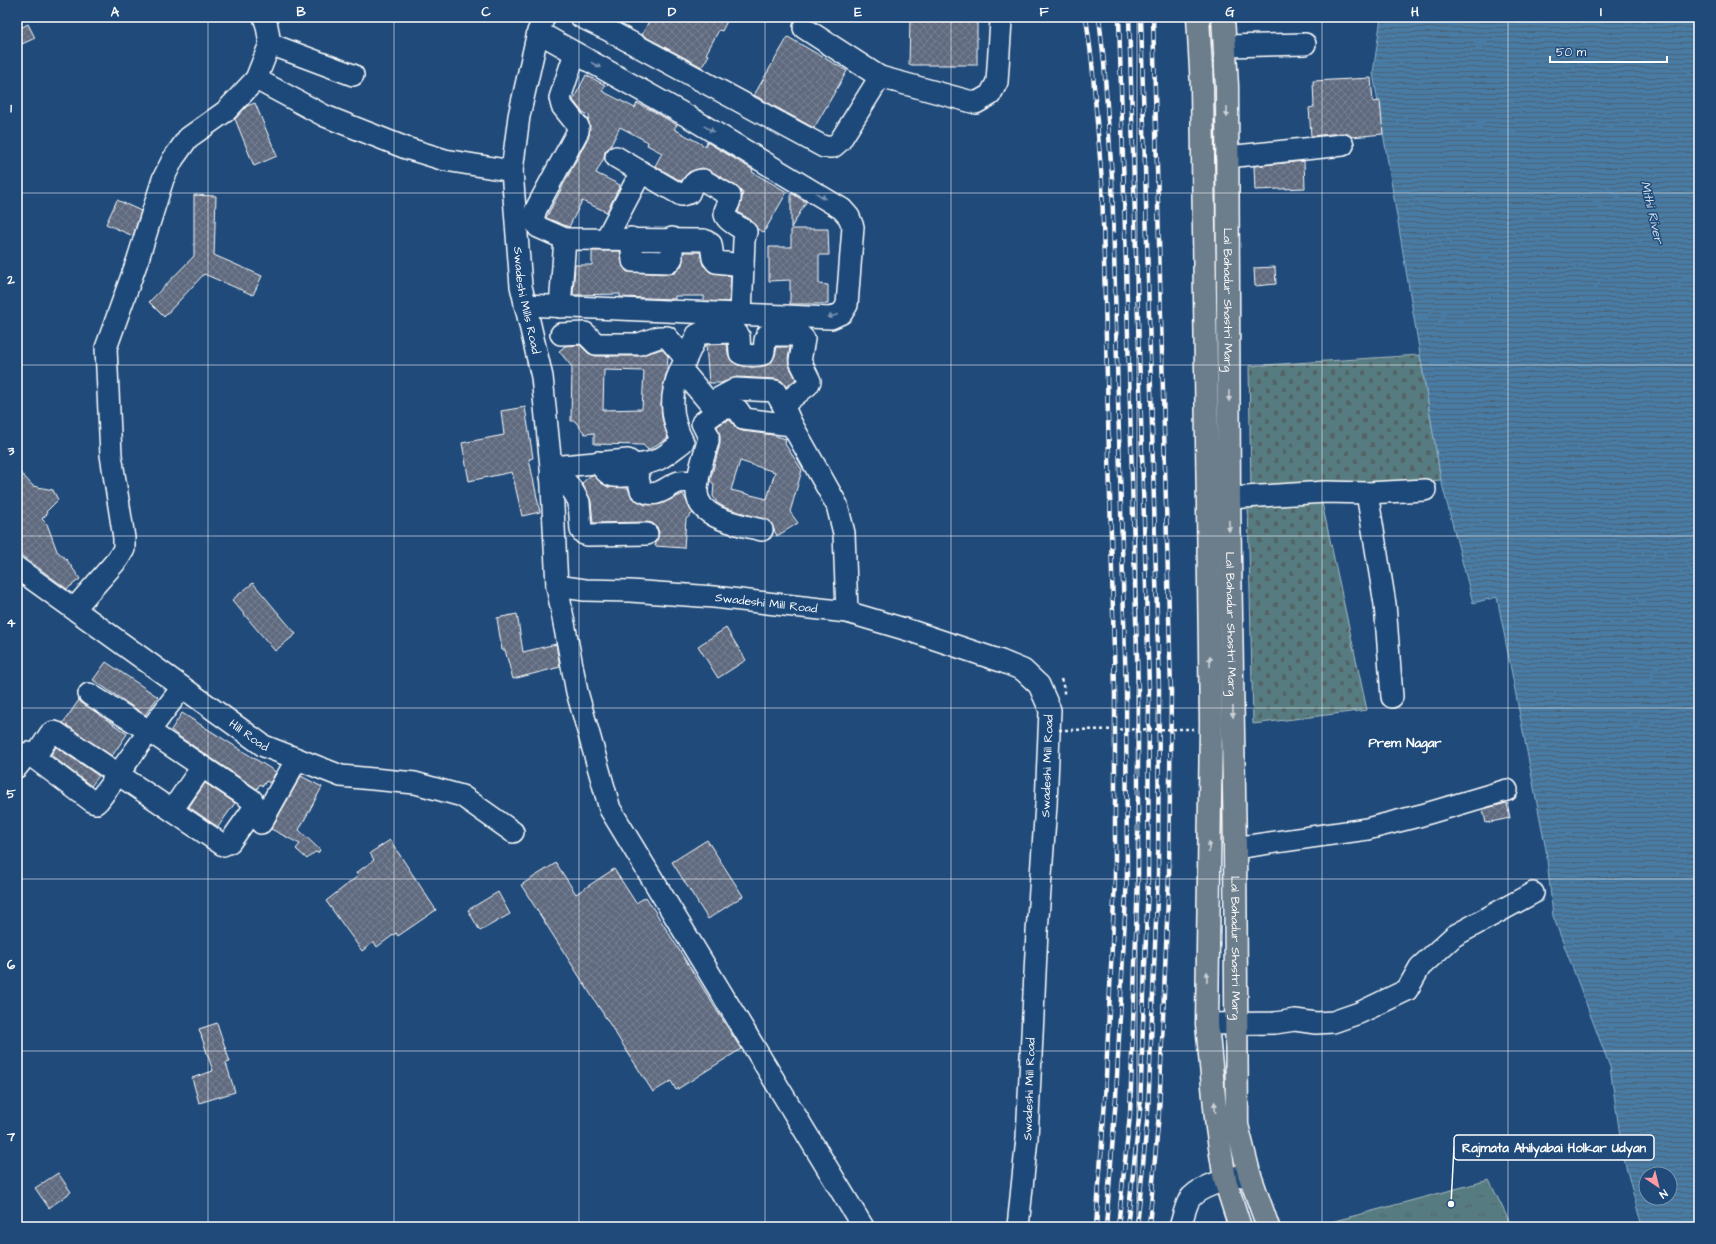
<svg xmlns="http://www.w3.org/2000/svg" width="1716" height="1244" font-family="'Architects Daughter',sans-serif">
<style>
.cemetery{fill:url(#cemetery-stones);stroke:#abbdc0}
.park{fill:url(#park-tufts);stroke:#abbdc0}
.water{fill:url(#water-rules);stroke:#91b0c9;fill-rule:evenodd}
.building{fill:url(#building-cross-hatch);stroke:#fff;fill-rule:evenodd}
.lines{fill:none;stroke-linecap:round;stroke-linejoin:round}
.minor-casing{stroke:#fff;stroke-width:24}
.major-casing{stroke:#fff;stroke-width:25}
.path{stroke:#fff;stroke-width:2.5;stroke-dasharray:3 3;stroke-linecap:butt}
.minor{stroke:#1f4a7a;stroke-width:21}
.major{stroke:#6c7d8c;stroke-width:22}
.rail-casing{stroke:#fff;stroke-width:4.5}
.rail{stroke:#1f4a7a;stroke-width:3;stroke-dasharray:9;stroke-linecap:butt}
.path-bridge{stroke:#fff;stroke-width:2.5;stroke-dasharray:3 3;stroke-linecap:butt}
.oneway{fill:#7992af}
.oneway2{fill:#ccd2d7}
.grid{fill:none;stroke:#fff;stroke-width:1;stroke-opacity:0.55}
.labels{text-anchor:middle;stroke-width:3;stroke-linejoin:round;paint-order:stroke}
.street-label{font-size:12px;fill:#fff;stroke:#1f4a7a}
.water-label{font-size:13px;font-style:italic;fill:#d1dee8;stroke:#1f4a7a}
.neighbourhood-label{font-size:13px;font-weight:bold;fill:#fff;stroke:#1f4a7a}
.leader{fill:none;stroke:#fff;stroke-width:1.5}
.callout-dot{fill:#fff;stroke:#1f4a7a;stroke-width:1.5}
.callout{fill:#1f4a7a;stroke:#fff;stroke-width:1.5}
.callout-label{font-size:13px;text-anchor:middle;font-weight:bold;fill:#fff}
.neatline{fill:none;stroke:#fff;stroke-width:1.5}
.grid-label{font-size:13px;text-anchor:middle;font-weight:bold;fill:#fff}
</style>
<defs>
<pattern id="cemetery-stones" width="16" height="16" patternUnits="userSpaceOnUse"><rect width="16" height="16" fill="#577b81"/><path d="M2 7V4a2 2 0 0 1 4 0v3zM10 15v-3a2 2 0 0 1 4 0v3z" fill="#526466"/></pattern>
<pattern id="park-tufts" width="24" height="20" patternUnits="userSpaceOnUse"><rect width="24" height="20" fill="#577b81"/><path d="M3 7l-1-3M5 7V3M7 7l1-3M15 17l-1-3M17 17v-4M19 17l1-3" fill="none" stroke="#526466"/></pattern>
<pattern id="water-rules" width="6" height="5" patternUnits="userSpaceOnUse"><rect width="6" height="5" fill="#487ba5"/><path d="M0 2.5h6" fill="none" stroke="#4a6478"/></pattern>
<pattern id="building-cross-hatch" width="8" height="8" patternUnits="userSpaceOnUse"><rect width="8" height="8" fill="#5f6b7f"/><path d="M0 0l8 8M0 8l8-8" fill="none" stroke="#778192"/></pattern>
</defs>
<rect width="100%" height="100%" fill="#1f4a7a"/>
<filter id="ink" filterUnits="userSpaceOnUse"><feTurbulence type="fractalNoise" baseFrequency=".025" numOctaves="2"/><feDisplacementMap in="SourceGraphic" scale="8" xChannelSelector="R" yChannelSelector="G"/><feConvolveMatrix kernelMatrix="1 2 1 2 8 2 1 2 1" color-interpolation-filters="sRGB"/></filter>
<g filter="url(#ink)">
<path class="cemetery" d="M1420 355 1441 480 1319 489 1251 490 1249 366Z
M1322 503 1367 710 1253 724 1248 506Z"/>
<path class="park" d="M1489 1180 1512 1227H1312Z"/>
<path class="water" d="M1381 17H1699V1227H1642L1623 1156 1610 1067 1553 916 1546 850 1497 597 1473 603 1441 480 1373 73ZM1646 1174H1670V1198H1646Z"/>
<path class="building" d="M651 17H729L722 31 719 30 706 54 709 55 702 67 642 35Z
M910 17H977V65H909Z
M28 24 35 38 22 44 17 30Z
M788 37 847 71 814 128 754 95Z
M586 75 605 85 602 91 635 108 637 103 653 111 677 125 674 129 705 146 707 142 753 170 752 172 787 192 764 232 757 229 751 220 738 212 741 203 743 193 736 186 709 170 702 168 689 172 681 181 655 166 662 153 647 145 648 142 620 127 610 147 605 151 604 158 596 173 620 185 607 212 582 201 569 227 546 218 589 136 590 126 588 120 590 116 582 112 573 100Z
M1371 78 1373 102 1380 101 1383 134 1352 137 1348 134 1342 133 1311 136 1309 108 1314 107 1313 81Z
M255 103 277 156 254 166 235 119 247 106Z
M1304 161 1305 188 1255 190 1254 166Z
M791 193 806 202 791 228Z
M194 195 216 196 214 255 262 276 253 295 204 274 164 317 149 302 194 256Z
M117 200 141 211 133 236 106 224Z
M791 229H828L829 255H819V284L828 285V304H790V280L769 281V247H791Z
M592 251H620L623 267 627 272 669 274 675 273 682 265 684 252H700L703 265 710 272 731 276 729 302 704 301V296H675V299L620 297V294L573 295 575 265H592Z
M1275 267 1276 284 1255 286 1254 268Z
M727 344 728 354 731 360 738 365 751 367 763 366 771 363 775 356 777 347H790L788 359 789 366 796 379 786 387 782 381 776 379 737 377 721 383H709L706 345Z
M580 345 588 353 596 356H639L662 349 668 356 667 371 663 386 661 406 662 418 668 438 648 450 643 445 594 444V433L585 434 575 421H571L572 367 559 351 565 346ZM604 370 644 371 642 409 603 410Z
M525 407 533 458 529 459 540 512 522 516 512 472 469 481 462 443 504 435 501 411Z
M730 420 737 429 742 431 773 435 786 439 785 444 802 470 790 512 798 523 777 536 770 521 726 508 717 503 713 496 714 484 710 481 720 444V435L717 426 724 422ZM740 461 775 472 767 499 731 490Z
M17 469 33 486 53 490 58 500 46 512 47 514 42 519 47 524 57 551 67 560 80 579 67 589 17 552Z
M593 475 601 483 608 487 628 488 632 498 645 505 661 504 683 494 693 513 686 519 684 548 655 546 659 533 657 527 652 523 647 522 593 523 591 501 582 483 590 476Z
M253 583 296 634 275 651 232 600Z
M517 614 523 652 556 644 560 667 513 679 505 650H502L497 618Z
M726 628 746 660 718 678 698 646Z
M106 662 158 697 145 715 93 680Z
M79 700 127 734 112 756 63 723Z
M182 713 276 772 270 783 266 781 263 786 260 784 257 789 177 735 171 730Z
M56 747 99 776 91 786 51 755Z
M301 776 322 787 299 830 320 850 318 853 315 852 307 859 296 849 300 844 271 829Z
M205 783 235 803 218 827 189 807Z
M1507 803 1510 818 1486 823 1483 809Z
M390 840 436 910 398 936 396 933 377 947 374 942 362 951 326 901 358 876 356 873 374 860 370 853Z
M707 840 743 896 708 919 672 862Z
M556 863 576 894 614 869 636 903 646 897 741 1049 676 1090 671 1081 653 1092 521 885Z
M498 892 510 914 480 931 468 910Z
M217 1023 230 1062 226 1063 235 1092 199 1103 192 1078 213 1071 199 1029Z
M58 1173 71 1192 49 1208 35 1188Z"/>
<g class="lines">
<defs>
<g id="minor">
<path id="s1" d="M544 17 538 32 519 116 512 171 521 286 542 377 551 467 557 586 577 692 610 809 863 1227"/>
<path d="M581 17 608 30 824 147H833L840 141 880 77 976 103 990 95 997 82 1001 21 999 17"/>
<path d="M804 28 880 77"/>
<path d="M270 44 353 75"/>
<path d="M1225 46 1305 44"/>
<path d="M256 79 325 116 406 148 445 160 512 171"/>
<path d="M616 157 681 195 689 193C692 186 694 180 703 180L730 196C731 202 727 205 725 211 723 221 740 226 746 232L744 240 741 314"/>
<path d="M1227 157 1343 145"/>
<path d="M631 238 633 261 669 262 672 258V238"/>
<path d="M565 239 704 240 711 244 713 258 716 262 743 265"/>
<path d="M606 239 641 172"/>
<path d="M525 305 831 318 842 313 847 305 853 227 849 217 842 209 689 117 538 32"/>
<path d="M560 307 565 239 538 227 533 219 536 209 578 131V126L562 106 560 98 575 53"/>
<path d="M561 334 585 333 596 344H639L659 337H667L686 359"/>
<path d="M710 403 736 389 775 391 783 405"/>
<path d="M717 412 681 369 697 335 701 333 736 332 739 336 740 353C746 356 757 356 763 354 766 348 763 340 767 335H800L804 339 800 361 810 381 808 385 783 405 792 425"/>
<path d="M598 462C615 487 619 470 638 478L641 490C658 500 666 486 679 482 684 481 692 482 698 482"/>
<path d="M635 465C660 462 663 457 683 442 670 418 669 394 681 369"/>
<path d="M551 467 628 460 635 465V476"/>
<path d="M551 477 567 483 574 493 579 502 581 530 584 534 588 535 647 534"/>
<path d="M1367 493 1385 604 1392 697"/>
<path d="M1229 498 1326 492 1367 493 1425 490"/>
<path d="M762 530C742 525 695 519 697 490 697 474 704 457 708 441V435L702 423C713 415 724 403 738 410L744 419 792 425 837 505 844 533 847 612"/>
<path id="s2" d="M17 568 264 746 341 776 415 783 462 796 513 832"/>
<path id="s3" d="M557 586 585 590 630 591 714 597 847 612 911 631 1001 661 1023 670 1039 685 1050 710 1046 805 1037 932 1027 1138 1018 1227"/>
<path d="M74 609 118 559 124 549V538L111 455 106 348 138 259 163 179 173 159 188 138 226 111 256 79 270 44 267 26 264 17"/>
<path d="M89 694 149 731 252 800 255 806 254 808 230 842 223 845 57 733 54 732 50 734 35 757 37 760 93 802 96 803 99 800C127 763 153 724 182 688"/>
<path d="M17 767 28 753"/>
<path d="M172 810 202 767"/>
<path d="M261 823 297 759"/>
<path d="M1235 848 1367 829 1422 815 1507 790"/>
<path d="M1207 1024 1275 1023 1295 1020 1316 1023 1333 1022 1359 1013 1407 990 1420 967 1454 936 1533 893"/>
<path d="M1180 1227C1183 1218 1185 1208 1189 1200 1198 1185 1234 1178 1249 1173"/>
</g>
<g id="major">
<path d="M1198 17 1202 87 1211 723 1207 1024 1217 1128 1225 1180 1240 1227"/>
<path id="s4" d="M1223 17 1227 86 1229 498 1235 848 1237 1125 1249 1173 1268 1227"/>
</g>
</defs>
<use href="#minor" class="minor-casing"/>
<use href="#major" class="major-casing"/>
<path class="path" d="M1061 679 1064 689V694"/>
<use href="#minor" class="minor"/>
<use href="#major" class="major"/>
<defs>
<path id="rail" d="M1086 17 1092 62 1102 182 1115 690V878L1105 1100 1096 1227
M1099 17 1104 62 1112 178 1126 693 1127 875 1116 1097 1106 1227
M1118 1227 1130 1115 1138 875V690L1119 17
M1127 1227 1140 1110 1148 880 1149 688 1129 17
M1137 1227 1148 1112 1158 874 1159 689 1141 17
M1149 1227 1159 1113 1169 875 1171 691 1153 17"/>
</defs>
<use href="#rail" class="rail-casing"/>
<use href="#rail" class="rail"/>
<path class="path-bridge" d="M1059 730 1196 729"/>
</g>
<defs><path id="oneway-solid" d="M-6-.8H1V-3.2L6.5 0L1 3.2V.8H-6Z"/></defs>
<g class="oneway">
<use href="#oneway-solid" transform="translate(596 65) rotate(29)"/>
<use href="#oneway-solid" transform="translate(709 129) rotate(31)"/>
<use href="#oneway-solid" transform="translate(821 196) rotate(31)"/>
<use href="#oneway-solid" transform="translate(833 316) rotate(165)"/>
</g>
<g class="oneway2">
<use href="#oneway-solid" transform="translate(1227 112) rotate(90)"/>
<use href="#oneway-solid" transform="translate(1229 396) rotate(90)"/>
<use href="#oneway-solid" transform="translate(1229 526) rotate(89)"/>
<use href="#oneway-solid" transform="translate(1210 661) rotate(-91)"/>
<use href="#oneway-solid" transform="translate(1233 712) rotate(89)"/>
<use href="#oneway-solid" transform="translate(1209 847) rotate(-89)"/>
<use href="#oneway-solid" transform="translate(1207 977) rotate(-89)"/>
<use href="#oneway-solid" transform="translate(1215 1107) rotate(-95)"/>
</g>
</g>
<path class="grid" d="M208 17V1227M394 17V1227M579 17V1227M765 17V1227M951 17V1227M1137 17V1227M1322 17V1227M1508 17V1227M17 193H1699M17 365H1699M17 536H1699M17 708H1699M17 879H1699M17 1051H1699"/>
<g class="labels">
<g class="street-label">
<text dy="4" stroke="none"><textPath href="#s1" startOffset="288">Swadeshi Mills Road</textPath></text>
<text dy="4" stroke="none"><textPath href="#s4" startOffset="283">Lal Bahadur Shastri Marg</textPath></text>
<text dy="4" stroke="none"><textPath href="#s3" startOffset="210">Swadeshi Mill Road</textPath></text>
<text dy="4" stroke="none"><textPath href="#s4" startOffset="607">Lal Bahadur Shastri Marg</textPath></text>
<text dy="4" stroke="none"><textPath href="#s2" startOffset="286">Hill Road</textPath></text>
<text transform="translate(1047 766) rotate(-88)" y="4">Swadeshi Mill Road</text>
<text dy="4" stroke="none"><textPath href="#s4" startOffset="931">Lal Bahadur Shastri Marg</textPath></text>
<text transform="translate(1029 1089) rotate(-88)" y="4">Swadeshi Mill Road</text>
</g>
<g class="water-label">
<text transform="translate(1653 212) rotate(77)" y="5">Mithi River</text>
</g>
<g class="neighbourhood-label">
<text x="1405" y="747">Prem Nagar</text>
</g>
</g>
<path class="leader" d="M1451 1204L1454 1147"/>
<circle class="callout-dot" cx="1451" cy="1204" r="4"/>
<rect class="callout" x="1454" y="1135" width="200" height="25" rx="4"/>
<g class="callout-label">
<text x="1554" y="1152">Rajmata Ahilyabai Holkar Udyan</text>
</g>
<rect width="1716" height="1244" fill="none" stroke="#1f4a7a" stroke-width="44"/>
<g transform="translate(1658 1186) rotate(145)"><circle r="19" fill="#1f4a7a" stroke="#7992af"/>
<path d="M0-3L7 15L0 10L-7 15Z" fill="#ff9aa2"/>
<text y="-6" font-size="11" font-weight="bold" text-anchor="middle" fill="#ffffff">N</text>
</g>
<path d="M1550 56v6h117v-6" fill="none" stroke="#ffffff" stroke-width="2"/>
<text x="1556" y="56" font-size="12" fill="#ffffff" stroke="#1f4a7a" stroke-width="3" paint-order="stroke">50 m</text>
<rect x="22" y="22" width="1672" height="1200" class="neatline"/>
<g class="grid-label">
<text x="115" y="16">A</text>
<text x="301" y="16">B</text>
<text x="486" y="16">C</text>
<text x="672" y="16">D</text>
<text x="858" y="16">E</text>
<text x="1044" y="16">F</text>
<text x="1230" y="16">G</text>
<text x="1415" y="16">H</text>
<text x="1601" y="16">I</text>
<text x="11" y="112">1</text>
<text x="11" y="284">2</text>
<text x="11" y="455">3</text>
<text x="11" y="627">4</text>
<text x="11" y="798">5</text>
<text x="11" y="969">6</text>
<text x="11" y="1141">7</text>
</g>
</svg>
